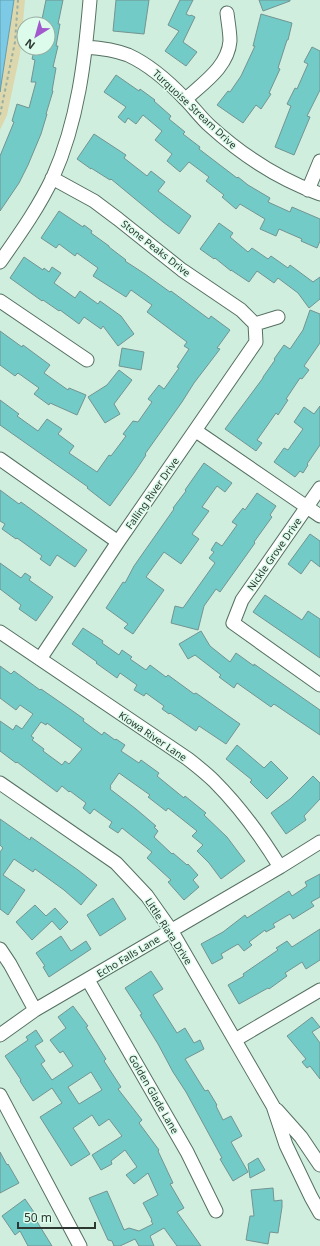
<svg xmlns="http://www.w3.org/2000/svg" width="320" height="1246" font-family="'Noto Sans',sans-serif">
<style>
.green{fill:#dcd7ac}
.water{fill:#7ccae5;stroke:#649eaf}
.building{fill:#73cbc7;stroke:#729492;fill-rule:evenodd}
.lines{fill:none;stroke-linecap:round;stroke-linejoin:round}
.minor-casing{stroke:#557062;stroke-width:15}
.path{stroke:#98b0a3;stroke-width:2;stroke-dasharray:3 3;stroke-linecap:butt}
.minor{stroke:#fff;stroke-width:13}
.labels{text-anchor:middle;stroke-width:3;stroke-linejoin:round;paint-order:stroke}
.street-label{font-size:10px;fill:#2c3831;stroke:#ddfbeb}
</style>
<rect width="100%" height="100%" fill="#d0eede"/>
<path class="green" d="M0 0H25L20 54 7 115 0 130Z"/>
<path class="water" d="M0 0H14L0 92Z"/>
<path class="building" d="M46 0H63L58 24H60L56 46H58L53 67 56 68 52 91H53L46 114H47L41 134 28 165 19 183 0 211V156L14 122 12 121 17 104 29 108 36 82H31L35 60 32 59 35 48H48V24H41Z
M116 0H149L144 34 113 31Z
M180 0H193L186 14 190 16 191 15 195 17 183 42 197 52 186 66 165 51 179 31 168 25Z
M259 0H290V1L263 11Z
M261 14 292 23 288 40H287L278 68 280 69 269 93 271 94 261 109 256 105 243 123 217 105 228 91 230 92 241 76 255 46H253Z
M312 47 320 51V90L307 116 310 117 294 155 275 147 291 106 287 104 295 88 297 89 308 64 304 62Z
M116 75 139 91 140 89 155 100 154 101 171 116 169 119 185 132 183 134 200 147 199 149 237 178 238 177 248 185 270 198 268 202 290 212 292 207 320 219V241L317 248 301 241 302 239 279 229 276 236 260 229 265 219 240 204 236 209 222 197 224 195 206 181 209 177 189 162 180 172 167 161 172 154 155 140 162 131 143 115 136 124 128 118 125 123 118 117 126 107 104 92Z
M94 134 126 155 124 158 147 176 151 171 165 182 158 191 191 216 179 234 163 222 111 179 110 180 91 168V169L77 159Z
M59 211 83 227 84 225 92 231 91 233 109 246V247L126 260 125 261 145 274 170 292 171 291 209 319 211 316 230 330 217 348 220 349 194 383 182 402 145 454 146 455 134 473 110 506 87 488 88 487 0 425V400L19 414 17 416 38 431 47 419 62 429 58 434 74 446 69 453 97 472 109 455 111 456 126 436 123 434 133 421 138 422 152 402 148 399 159 385 164 389 179 368 177 367 189 349 184 346 187 342 147 312 152 305 131 290 126 297 93 276 98 268 77 253 75 256 59 244 56 248 41 238Z
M219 223 233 233 230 237 248 252 252 248 268 259 271 256 288 268 290 265 313 282 320 277V299L309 308 298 293 278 278 274 283 257 271 249 282 231 270V271L215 258 214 259 200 249Z
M24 257 43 270 44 268 49 272 52 267 61 273 54 283 75 298 80 291 98 304 100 301 121 316 134 334 118 346 103 326 101 329 84 317 79 324 60 310 59 311 43 300 42 301 10 278Z
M310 310 320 314V343L304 366 309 370 302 379 300 378 286 399 288 400 278 415 276 413 262 433 257 440 262 443 256 451 225 429 263 378V377L275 360 274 359 284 345 290 349 303 330Z
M0 331 22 347 23 345 50 365 44 373 68 390 69 388 86 395 77 415 50 403 49 405 34 394 39 388 18 373 15 376 0 365Z
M122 348 144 352 141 370 119 366Z
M119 370 132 380 114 404 120 414 105 423 88 397 107 385Z
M320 406V445L307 464 308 465 303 473 300 471 295 477 274 462 284 448 288 450 303 429 294 422 304 407 314 414Z
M204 463 232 483 225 492 217 486 202 507 209 511 192 534 199 539 181 564 164 552 146 577 164 590 133 634 124 628 128 624 106 608 123 582 125 583 134 566 174 509 173 508 186 491 185 490Z
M0 490 19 504 21 502 87 550 75 567 57 555 50 566 40 559 42 556 17 538 16 539 2 529 5 524 0 521Z
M257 493 276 506 270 515 272 517 254 542 255 543 220 592 216 589 204 606 198 630 171 623 175 606 183 608 215 563 209 558 214 552 211 550 216 542 222 546 237 525 232 522 243 508 245 510Z
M310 534 320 541V567L311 560 301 574 288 564Z
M0 563 21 578 25 573 31 577 29 580 53 597 36 621 19 609 21 605 0 589Z
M265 595 302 620 308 611 320 619V658L253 612Z
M83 628 103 641 102 643 119 655 122 650 132 657 130 659 146 670 150 665 166 677 168 675 194 694 196 693 240 724 226 744 199 726 196 731 170 713 169 714 162 709 164 706 146 693 144 696 134 690 137 685 120 673 117 678 96 663 97 662 72 644Z
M201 631 210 646 230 662 236 653 254 666V664L320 710V735L274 704 271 707 237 683 234 688 219 677 221 675 195 655 188 659 179 644Z
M0 666 11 674 14 671 40 690 41 689 67 707 84 719 83 721 102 735 104 732 115 740 116 739 125 745 121 751 139 763 141 760 159 773 157 776 184 798 185 796 206 813 204 815 227 837 245 861 221 879 209 863 197 851 203 845 192 836 197 831 168 808 166 811 148 797 150 795 119 773 110 786 111 787 110 789 136 809 156 826 154 827 158 831 154 837 172 854 173 853 187 865 188 864 198 875 193 880 199 887 184 900 168 882 171 880 147 858 152 852 122 828 118 833 109 827 112 822 94 809 90 814 83 808 86 803 70 791 69 792 62 786 57 792 17 762 16 763 0 751V721L13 730 16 725 22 729 33 714 20 705 16 710 0 698ZM41 722 46 725 47 723 82 749 69 764 65 761 62 765 43 751 44 749 32 740 34 738 31 736Z
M237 745 264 768 271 761 288 778 267 799 250 782 252 780 226 759Z
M313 776 320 783V799L304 816 306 820 286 834 271 813 290 799Z
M0 819 30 840 31 837 78 870 97 885 81 905 64 890 35 869 33 872 14 859 3 875 25 890 8 915 0 909V852L3 848 0 845Z
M320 874V897L311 902 314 906 293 919 290 914 273 924 275 927 266 932 265 930 249 942 252 945 244 951 238 944 221 954 223 958 212 964 201 944 223 932 245 915 247 918 289 891 292 896 307 886 305 882Z
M113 898 126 919 100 936 87 915Z
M35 905 46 916 55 908 68 922 60 930 52 921 32 940 16 922Z
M320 929V960L306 969 302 962 285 973 287 976 269 989 268 988 239 1004 228 985 244 976 243 974 278 950 276 948 287 941 292 947Z
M61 936 71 951 86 941 91 949 49 977 43 967 45 966 36 953Z
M151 971 163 989 153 995 177 1033 185 1028 194 1043 200 1040 204 1049 185 1059 205 1091 208 1090 217 1105 216 1106 223 1120 231 1116 242 1136 231 1142 248 1172 233 1181 220 1159 222 1158 186 1092 173 1072 158 1044 140 1015 142 1014 125 988Z
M73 1006 88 1026 86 1027 106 1059 104 1061 121 1087 118 1089 142 1120 139 1123 159 1150 158 1151 173 1183 170 1184 184 1208 177 1212 201 1246H177L164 1228 150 1236 154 1246H139L135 1239 120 1246H114L112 1241 108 1240 89 1198 107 1191 124 1230 129 1228 139 1231 153 1224 151 1221 152 1220 143 1203 158 1195 148 1173 134 1184 126 1175 137 1167 125 1150 111 1161 112 1164 101 1170 92 1155 122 1136 109 1119 99 1126 92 1115 73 1128 90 1154 71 1166 40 1117 62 1103 52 1088 33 1101 20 1081 21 1080 5 1056 28 1040 26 1037 36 1030 43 1041 35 1046 45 1061 41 1064 52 1080 73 1066 63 1051 60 1053 50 1040 66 1028 58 1017ZM91 1072 102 1090 79 1104 68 1087Z
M312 1017 320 1027 312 1032 320 1043V1079L310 1066 307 1068 302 1062 306 1059 287 1036Z
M0 1152 7 1165 8 1164 19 1183 0 1193Z
M258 1158 265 1170 250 1178 248 1164Z
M273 1188 274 1201 282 1200V1207L278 1233 270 1232 268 1244 246 1240 250 1216H254L251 1190Z
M25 1199 38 1218 36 1220 52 1246H28L20 1231 15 1235 2 1216Z"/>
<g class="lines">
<defs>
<path id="minor" d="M86 47C100 48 115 50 128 55 150 65 168 81 185 99 194 108 201 118 210 126 243 156 278 179 320 194
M186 99C203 83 228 67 230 41 230 32 228 22 227 13
M52 178 94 201 118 219 182 270 241 310 255 324
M308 190 320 161
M0 262C19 235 39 207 53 177 78 121 85 60 90 0
M0 301 87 360
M255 324 278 317
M196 431 320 516
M0 459 118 542
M320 488 242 600 233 623 320 685
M0 632 188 759C197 766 206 773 214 781 240 807 261 836 280 867
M40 659 118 542 256 342 255 324
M0 783 116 863 147 896 171 930 273 1106 286 1145 311 1197 320 1213
M0 949 10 964 35 1010
M88 980 187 1152 216 1211
M0 1035 35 1010 280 867 320 842
M235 1040 320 990
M0 1095 80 1246
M277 1110 301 1137 320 1165"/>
</defs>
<use href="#minor" class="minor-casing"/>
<path class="path" d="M0 115 15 42 18 0"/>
<use href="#minor" class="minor"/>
</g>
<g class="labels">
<g class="street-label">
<text transform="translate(195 109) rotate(43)" y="4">Turquoise Stream Drive</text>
<text transform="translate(156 248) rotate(38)" y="4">Stone Peaks Drive</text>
<text transform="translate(152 493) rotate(-55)" y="4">Falling River Drive</text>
<text transform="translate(274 554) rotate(-55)" y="4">Nickle Grove Drive</text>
<text transform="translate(153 736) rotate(34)" y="4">Kiowa River Lane</text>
<text transform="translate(169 931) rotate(57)" y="4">Little Riata Drive</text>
<text transform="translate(128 956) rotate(-31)" y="4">Echo Falls Lane</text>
<text transform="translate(154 1094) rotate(60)" y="4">Golden Glade Lane</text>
</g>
</g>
<g transform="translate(36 36) rotate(217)"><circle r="19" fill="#ddfbeb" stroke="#96ada1"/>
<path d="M0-3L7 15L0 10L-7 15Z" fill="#a259cd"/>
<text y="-6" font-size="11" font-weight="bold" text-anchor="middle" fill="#2c3831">N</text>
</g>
<path d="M18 1222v6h77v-6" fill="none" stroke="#2c3831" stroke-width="2"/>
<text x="24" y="1222" font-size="12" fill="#2c3831" stroke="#ddfbeb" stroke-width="3" paint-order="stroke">50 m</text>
</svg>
